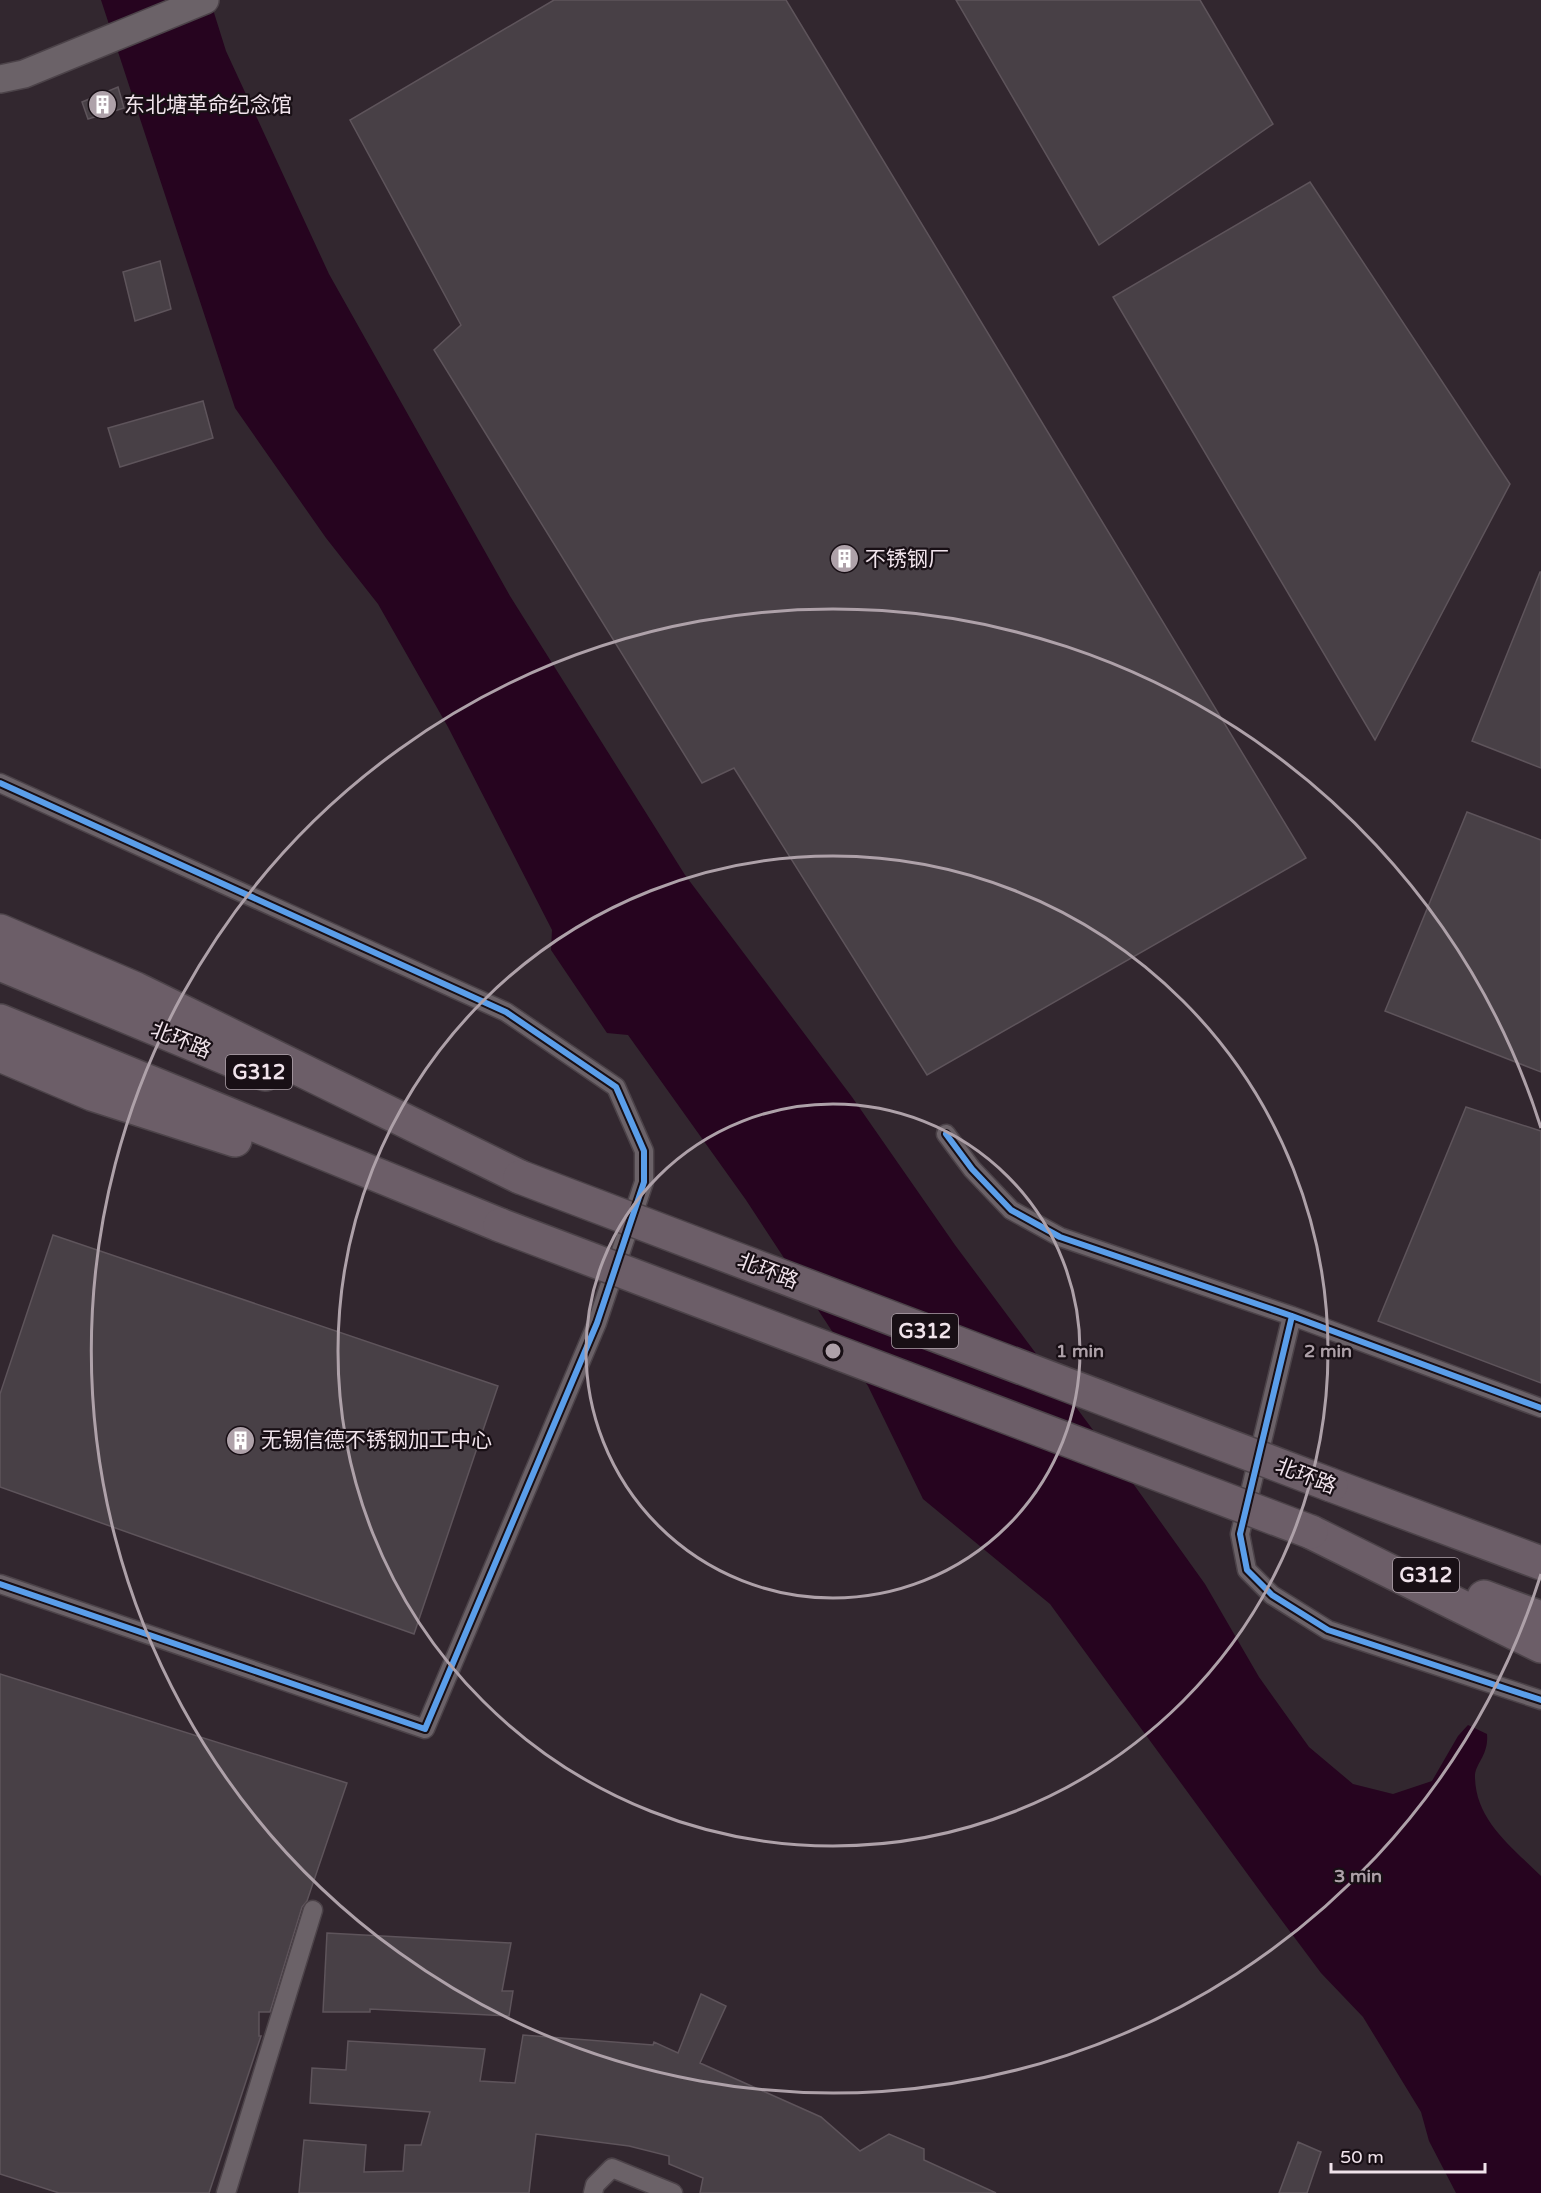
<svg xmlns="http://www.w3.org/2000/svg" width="1541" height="2193" font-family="'Varela Round','Noto Sans SC',sans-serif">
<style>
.water{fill:#26041f}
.building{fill:#484046;stroke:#5e545b;stroke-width:1.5}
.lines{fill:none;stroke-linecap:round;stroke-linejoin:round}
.street-casing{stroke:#4c4349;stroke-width:21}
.secondary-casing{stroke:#4c4349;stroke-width:30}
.highway-casing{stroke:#4c4349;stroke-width:36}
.street{stroke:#6b6268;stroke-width:18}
.secondary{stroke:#6b6268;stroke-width:27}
.highway{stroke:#6c5e68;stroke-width:33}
.highway-bridge-casing{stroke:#4c4349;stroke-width:36;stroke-linecap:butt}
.highway-bridge{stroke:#6c5e68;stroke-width:33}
.cycleway-casing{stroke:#180f15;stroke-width:10}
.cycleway{stroke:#5a9eea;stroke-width:6}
.ring{fill:none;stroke:#aea1a9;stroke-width:3}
.labels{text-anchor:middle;stroke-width:4.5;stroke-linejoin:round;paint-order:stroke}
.shield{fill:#180f15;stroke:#afa3ab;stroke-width:1.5}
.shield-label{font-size:20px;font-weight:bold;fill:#f0e3eb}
.poi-label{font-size:21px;fill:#f0e3eb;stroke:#180f15;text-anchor:start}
.street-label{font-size:21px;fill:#f0e3eb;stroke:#180f15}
.centre{fill:#aea1a9;stroke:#180f15;stroke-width:3}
.ring-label{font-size:18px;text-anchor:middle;font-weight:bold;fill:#aea1a9;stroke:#180f15;stroke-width:4.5;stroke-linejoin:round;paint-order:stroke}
</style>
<rect width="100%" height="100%" fill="#32272f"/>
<path class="water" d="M101 0H210L226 51 329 274 510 596 685 875 852 1097 955 1245 1137 1489 1205 1584 1259 1677 1309 1747 1353 1784 1393 1794 1432 1781 1458 1736 1468 1725 1487 1734C1489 1756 1474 1764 1475 1778 1476 1821 1513 1848 1541 1876V2193H1456L1429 2141 1421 2112 1363 2017 1321 1973 1265 1898 1050 1604 923 1499 868 1386 746 1200 628 1035 607 1033 551 950 552 930 448 727 378 604 326 538 235 408Z"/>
<path class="building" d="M554 0H786L1306 858 927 1075 734 768 702 783 434 350 461 325 350 120Z
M956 0H1200L1273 124 1099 245Z
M118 87 124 108 88 119 82 102Z
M1310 182 1510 484 1375 740 1113 297Z
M160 261 171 309 135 321 123 272Z
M203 401 213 438 120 467 108 428Z
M1540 572H1541V768L1472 741Z
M1467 812 1541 840V1072L1385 1011Z
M1466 1107 1541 1131V1383L1378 1321Z
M53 1235 498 1386 414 1634 0 1487V1394Z
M0 1674 347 1783 307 1901 302 1907 270 2012H259V2036H261L209 2193H59L0 2174Z
M327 1933 511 1943 502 1991H513L509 2016 370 2009V2012H323Z
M701 1994 726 2006 700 2063 821 2117 860 2151 889 2134 924 2149V2160L996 2193H700L703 2178 669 2164V2156L629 2146 536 2134 529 2193H299L304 2140 366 2145 364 2172 403 2171 405 2145H421L430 2112 310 2103 312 2068 346 2070 348 2041 485 2049 480 2081 515 2083 523 2035 653 2045 654 2042 678 2053Z
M1298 2142 1321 2152 1307 2193H1279Z"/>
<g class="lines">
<defs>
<path id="street" d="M0 783 506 1012 616 1087 644 1151V1182L597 1323 425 1729 0 1584
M946 1134 972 1169 1011 1210 1060 1237 1292 1316 1541 1408
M1292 1316 1240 1534 1247 1570 1272 1595 1328 1630 1541 1700
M226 2193 313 1910
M593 2193 595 2185 612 2168 673 2193"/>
<path id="secondary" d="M0 79 24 74 205 0"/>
<path id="highway" d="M0 931 136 989 520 1177
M0 964 265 1074
M0 1021 500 1225
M0 1055 92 1094 235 1140
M1331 1485 1541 1563
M1311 1532 1541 1646
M1484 1597 1541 1618"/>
</defs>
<use href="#street" class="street-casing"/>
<use href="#secondary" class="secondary-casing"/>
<use href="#highway" class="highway-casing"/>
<use href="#street" class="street"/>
<use href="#secondary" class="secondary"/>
<use href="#highway" class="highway"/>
<defs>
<path id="highway-bridge" d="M520 1177 1331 1485
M500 1225 1311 1532"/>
</defs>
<use href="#highway-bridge" class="highway-bridge-casing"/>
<use href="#highway-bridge" class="highway-bridge"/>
<defs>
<path id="cycleway" d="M0 783 506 1012 616 1087 644 1151V1182L597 1323 425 1729 0 1584
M946 1134 972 1169 1011 1210 1060 1237 1292 1316 1541 1408
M1292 1316 1240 1534 1247 1570 1272 1595 1328 1630 1541 1700"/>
</defs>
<use href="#cycleway" class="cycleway-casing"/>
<use href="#cycleway" class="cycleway"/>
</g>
<g class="ring">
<circle cx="833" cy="1351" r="247"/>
<circle cx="833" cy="1351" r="495"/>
<path d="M1541 1574A742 742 0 1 1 1541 1128"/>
</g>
<defs>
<symbol id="building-disc" viewBox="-11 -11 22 22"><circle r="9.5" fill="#aea1a9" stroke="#180f15"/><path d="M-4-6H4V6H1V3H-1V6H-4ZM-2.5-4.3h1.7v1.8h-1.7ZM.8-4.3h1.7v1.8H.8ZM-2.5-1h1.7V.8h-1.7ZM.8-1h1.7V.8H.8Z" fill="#fff"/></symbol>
</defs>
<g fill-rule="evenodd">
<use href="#building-disc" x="86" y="88" width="33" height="33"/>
<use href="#building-disc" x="828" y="542" width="33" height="33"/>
<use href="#building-disc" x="224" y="1424" width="33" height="33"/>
</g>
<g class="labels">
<g class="shield">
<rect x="226" y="1055" width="66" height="34" rx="4.5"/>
<rect x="892" y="1314" width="66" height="34" rx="4.5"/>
<rect x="1393" y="1558" width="66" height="34" rx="4.5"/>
</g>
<g class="shield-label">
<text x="259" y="1079">G312</text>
<text x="925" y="1338">G312</text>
<text x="1426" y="1582">G312</text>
</g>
<g class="poi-label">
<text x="124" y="112">东北塘革命纪念馆</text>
<text x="865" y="566">不锈钢厂</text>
<text x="261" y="1447">无锡信德不锈钢加工中心</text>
</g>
<g class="street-label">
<text transform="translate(181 1040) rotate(22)" y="7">北环路</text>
<text transform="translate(768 1271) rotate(21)" y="7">北环路</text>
<text transform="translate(1306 1476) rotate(21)" y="7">北环路</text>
</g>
</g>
<circle cx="833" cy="1351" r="9" class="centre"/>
<g class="ring-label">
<text x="1080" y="1357">1 min</text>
<text x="1328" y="1357">2 min</text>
<text x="1358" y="1882">3 min</text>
</g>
<path d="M1331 2163v9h154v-9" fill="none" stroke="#f0e3eb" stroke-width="3"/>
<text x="1340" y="2163" font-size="18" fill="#f0e3eb" stroke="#180f15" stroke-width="4.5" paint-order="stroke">50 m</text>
</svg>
